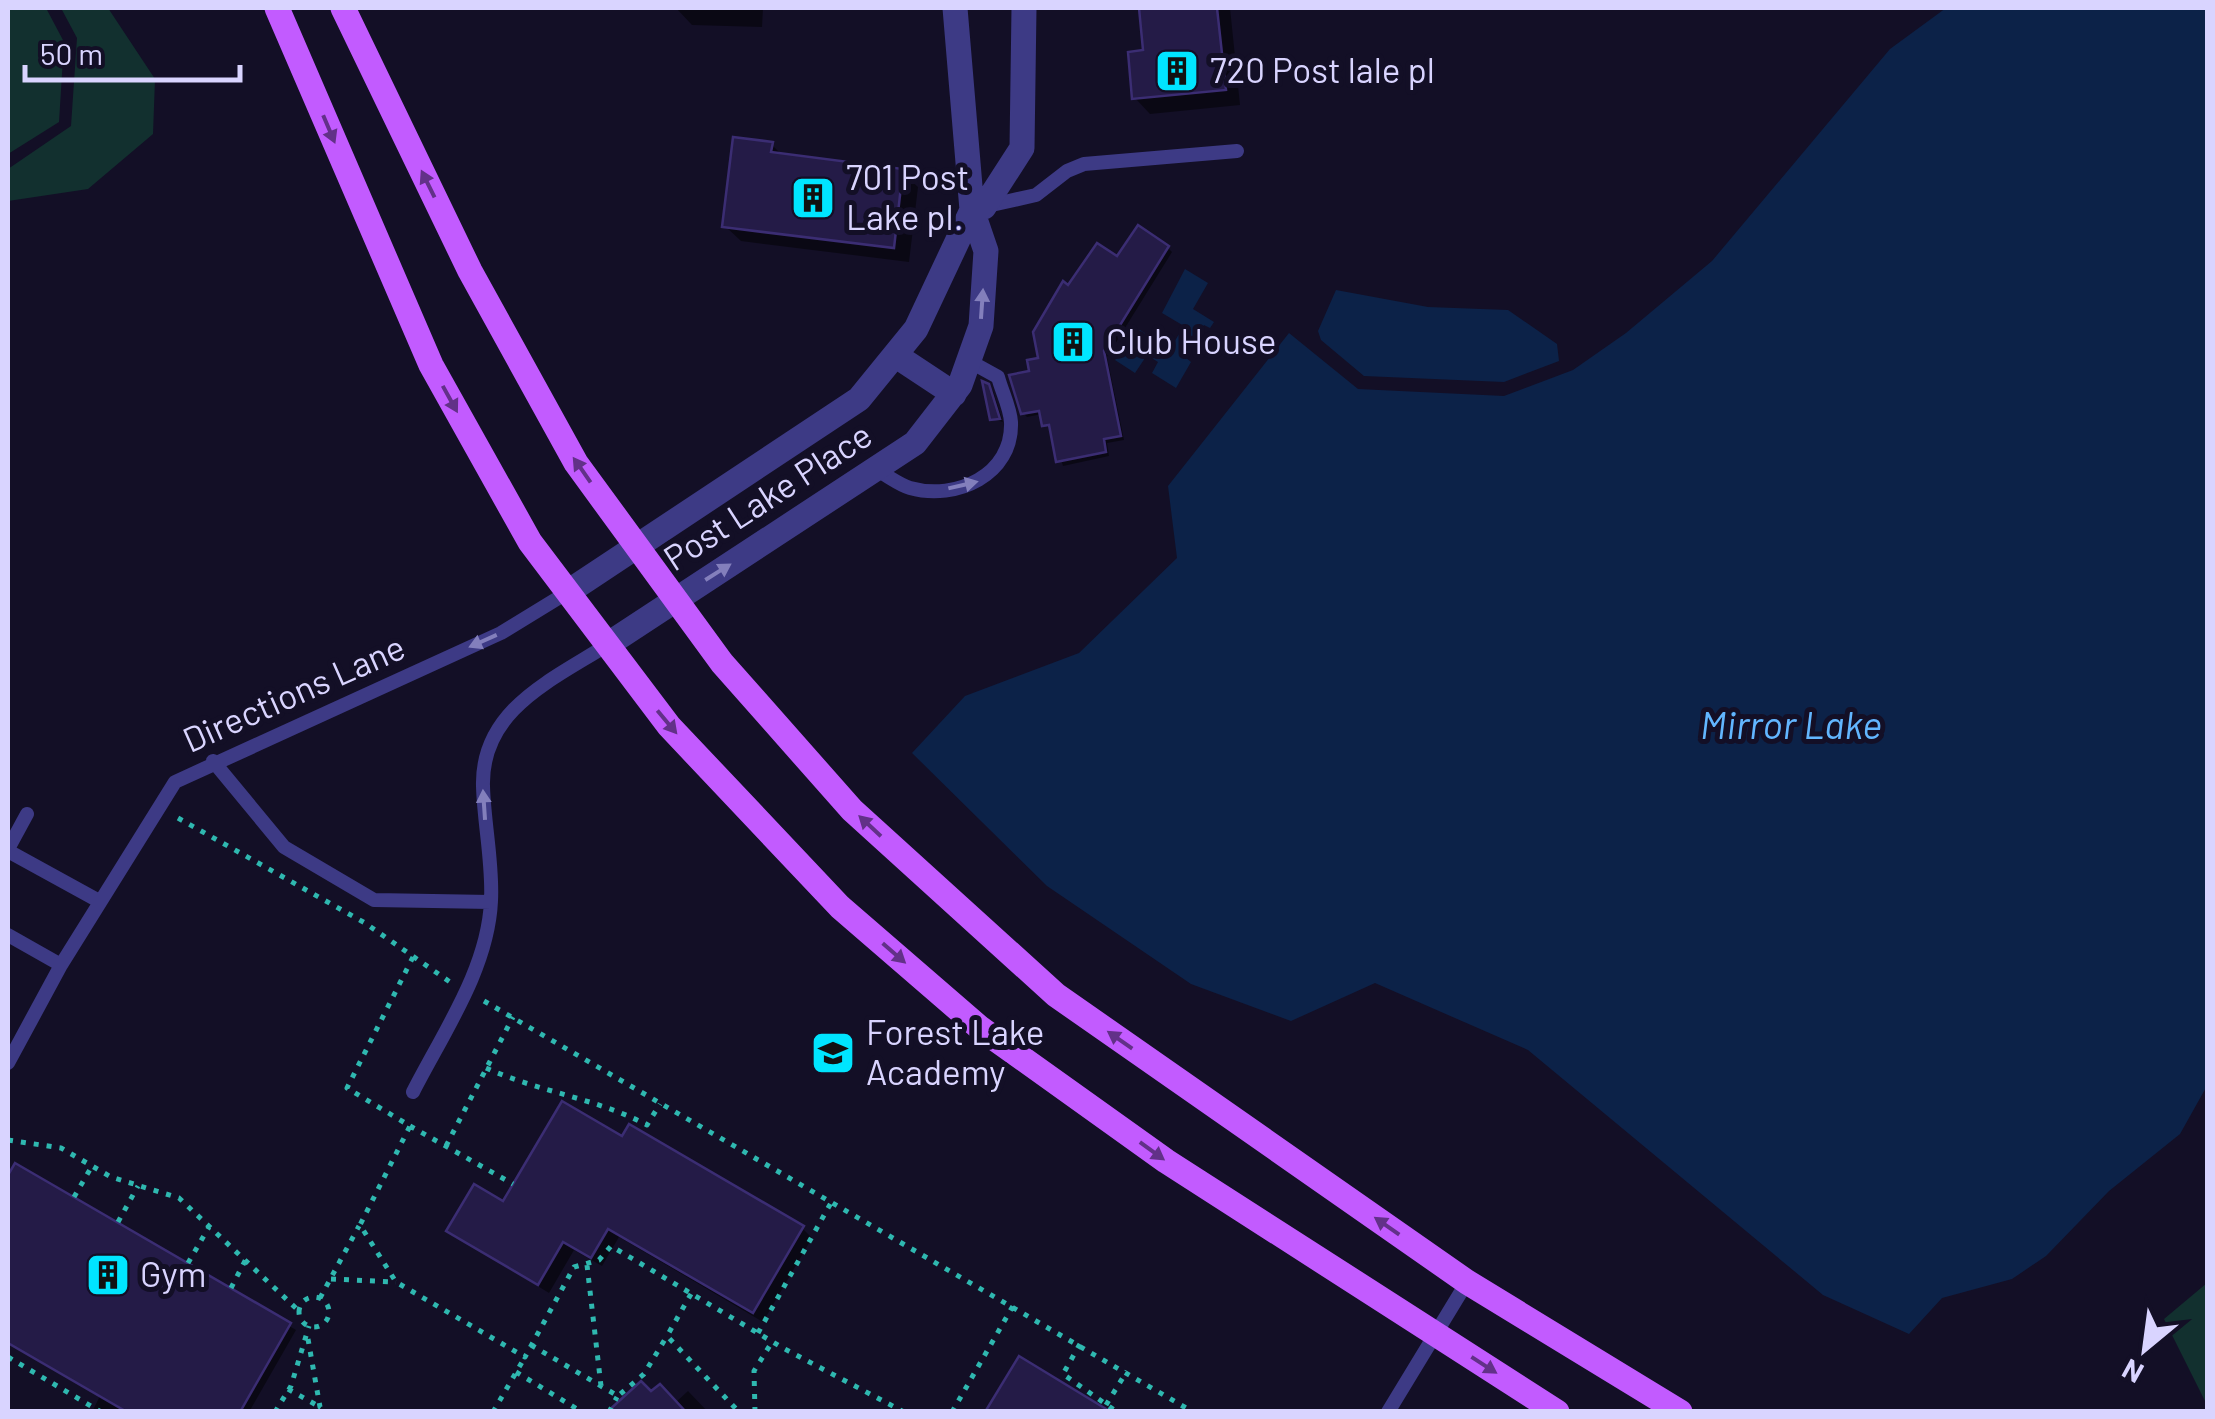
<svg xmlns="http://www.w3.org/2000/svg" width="2215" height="1419" font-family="Barlow,sans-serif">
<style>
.green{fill:#12302f}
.water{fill:#0c2248}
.shadow{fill:#0007}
.building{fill:#241b47;stroke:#3b2d73;stroke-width:2.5}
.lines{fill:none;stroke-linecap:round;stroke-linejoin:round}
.path{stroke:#2fb8b0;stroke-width:5;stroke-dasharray:5 8;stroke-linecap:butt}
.service{stroke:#3d3a85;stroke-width:14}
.minor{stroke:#3d3a85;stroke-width:25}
.primary{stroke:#c25bff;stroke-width:25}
.oneway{fill:#623188}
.oneway2{fill:#837fbc}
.labels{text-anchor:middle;stroke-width:10;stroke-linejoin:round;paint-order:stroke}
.poi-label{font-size:35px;fill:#d9d4ff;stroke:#130f26;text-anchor:start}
.street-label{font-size:35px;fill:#d9d4ff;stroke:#130f26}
.water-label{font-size:38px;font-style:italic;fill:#62b6ff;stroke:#130f26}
</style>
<rect width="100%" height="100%" fill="#130f26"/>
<path class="green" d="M8 8H46L64 42 59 122 8 154Z
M61 8H108L155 79 153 134 88 189 8 201V169L71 126 77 38Z
M2207 1283V1405L2164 1319Z"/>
<path class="water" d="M1946 8H2207L2208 1084 2180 1134 2109 1191 2046 1256 2012 1279 1942 1298 1909 1334 1823 1295 1528 1050 1375 983 1291 1021 1191 984 1047 886 912 753 965 696 1079 653 1177 558 1168 486 1289 333 1358 389 1504 396 1573 370 1626 333 1712 261 1890 49Z
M1185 269 1208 283 1193 309 1214 322 1210 328 1204 325 1185 357 1191 362 1176 388 1152 373 1158 362 1147 355 1135 373 1115 360 1140 330 1161 343 1164 340 1173 344 1184 326 1162 313Z
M1336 290 1428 307 1508 310 1557 344 1559 361 1504 382 1364 376 1321 340 1318 331Z"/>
<path class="shadow" d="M676 8H763L762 27 692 25Z
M1141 8H1230L1240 105 1150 114 1135 98 1146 52Z
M772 145 783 156 902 172 918 187 909 262 741 241 725 226Z
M1168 248 1172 252 1107 357 1124 440 1107 443 1109 456 1063 466 1052 429 1044 425 1042 414 1027 417 1023 413 1032 373 1069 288 1118 260Z
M988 386 993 391 1003 422 992 419Z
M623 1139 802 1228 812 1238 763 1322 619 1237 602 1266 574 1250 549 1293 449 1231Z
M16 1166 296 1330 249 1412H92L100 1396 8 1343V1181Z
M688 1391 708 1412H612L651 1394 675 1403Z"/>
<path class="building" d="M1139 8H1217L1226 90 1132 99 1128 52 1143 50Z
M733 137 773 142 771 152 903 169 894 248 722 227Z
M1138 225 1169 246 1104 351 1121 436 1104 439 1106 452 1056 462 1049 425 1042 426 1039 411 1021 414 1009 375 1029 371 1027 360 1038 358 1033 332 1063 281 1068 285 1097 243 1117 256Z
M982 381 989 384 1000 419 990 420Z
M562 1101 622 1136 629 1124 804 1226 753 1313 608 1229 591 1258 563 1242 538 1285 446 1231 474 1184 503 1201Z
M15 1163 291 1323 240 1412H127L8 1343V1175Z
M1019 1356 1111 1412H985Z
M641 1381 651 1391 660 1384 686 1412H607Z"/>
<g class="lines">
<path class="path" d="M178 818 365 923 450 982
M413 957 347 1088 410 1126 360 1225 396 1282 525 1357 574 1267 599 1260 611 1246 783 1348 904 1412
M484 1001 1193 1412
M486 1068C539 1092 596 1098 647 1125L660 1104
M410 1126 513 1184
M8 1140 61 1148 111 1177 179 1198 299 1311
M446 1146 513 1017
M74 1197 92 1166
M118 1222 138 1186
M188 1263 209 1227
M587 1265 601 1386
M331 1279 396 1282
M231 1288 246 1259
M691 1294 667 1336 739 1412
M299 1312a15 15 0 1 1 30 0a15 15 0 1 1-30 0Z
M320 1298 359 1226
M758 1333 832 1201
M308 1339 320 1407 328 1412
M1080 1344 1063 1374 1117 1412
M531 1345 618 1396 644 1374 667 1336
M8 1357 101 1412
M516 1372 582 1412
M288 1389 320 1407
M1106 1405 1127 1371
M275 1412 291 1386 309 1326
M493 1412 525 1357
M609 1412 617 1397
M755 1412 754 1371 772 1342
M952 1412 1013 1306"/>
<path class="service" d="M987 206 1036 195 1067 171 1084 164 1237 151
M876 470C887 475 899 485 910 488 956 501 1013 475 1011 422 1010 407 1002 392 998 377L969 361
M213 761 284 847 374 900 491 902
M8 849 27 814
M8 851 99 901
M8 935 61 965
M8 1063 61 965 175 782 501 633 568 592
M413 1092C443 1033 488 969 491 901 493 863 484 824 483 786 481 710 552 680 607 645
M1388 1412 1467 1282"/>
<path class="minor" d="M984 207 1022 148 1024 8
M895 355 954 394
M568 592 859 399 916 329 972 210
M607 645 915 443 960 385 981 326 986 251 972 210 955 8"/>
<path class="primary" d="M277 8 431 365 530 542 669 726 840 907 980 1028 1166 1161 1557 1412
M343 8 470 271 576 463 722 663 852 810 1056 995 1467 1282 1680 1412"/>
</g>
<defs><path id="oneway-solid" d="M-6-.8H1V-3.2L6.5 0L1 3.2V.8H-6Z" transform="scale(2.5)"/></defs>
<g class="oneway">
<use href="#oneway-solid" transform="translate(329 129) rotate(67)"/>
<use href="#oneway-solid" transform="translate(428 184) rotate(-116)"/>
<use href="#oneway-solid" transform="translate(450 399) rotate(61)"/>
<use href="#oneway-solid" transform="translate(582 470) rotate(-125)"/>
<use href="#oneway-solid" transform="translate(667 722) rotate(50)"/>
<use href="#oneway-solid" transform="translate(870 826) rotate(-137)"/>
<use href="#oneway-solid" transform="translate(894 953) rotate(41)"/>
<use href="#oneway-solid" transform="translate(1120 1040) rotate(-145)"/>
<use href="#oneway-solid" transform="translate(1152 1151) rotate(36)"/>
<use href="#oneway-solid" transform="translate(1387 1226) rotate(-145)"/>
<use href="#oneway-solid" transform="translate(1484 1365) rotate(33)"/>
</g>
<g class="oneway2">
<use href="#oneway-solid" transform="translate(982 304) rotate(-86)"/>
<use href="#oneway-solid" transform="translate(963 485) rotate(-13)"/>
<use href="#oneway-solid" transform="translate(718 572) rotate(-32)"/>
<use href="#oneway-solid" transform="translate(483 641) rotate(156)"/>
<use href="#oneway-solid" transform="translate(484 805) rotate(-94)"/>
</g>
<defs>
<symbol id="building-square" viewBox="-11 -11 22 22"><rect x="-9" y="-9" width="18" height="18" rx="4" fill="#00e5ff" stroke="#130f26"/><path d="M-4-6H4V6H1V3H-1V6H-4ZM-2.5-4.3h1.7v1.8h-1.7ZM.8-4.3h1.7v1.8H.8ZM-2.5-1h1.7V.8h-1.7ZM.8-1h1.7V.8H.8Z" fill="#111"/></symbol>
<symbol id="school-square" viewBox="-11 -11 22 22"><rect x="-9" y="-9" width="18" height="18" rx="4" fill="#00e5ff" stroke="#130f26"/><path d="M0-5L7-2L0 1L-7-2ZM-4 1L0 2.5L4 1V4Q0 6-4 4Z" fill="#111"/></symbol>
</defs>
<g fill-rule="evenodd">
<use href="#building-square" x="1152" y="46" width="50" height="50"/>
<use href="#building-square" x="788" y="173" width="50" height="50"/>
<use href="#building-square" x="1048" y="317" width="50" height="50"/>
<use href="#school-square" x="808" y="1028" width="50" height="50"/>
<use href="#building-square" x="83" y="1250" width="50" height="50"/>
</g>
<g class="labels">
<g class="poi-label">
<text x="1210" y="83">720 Post lale pl</text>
<text x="846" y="190">701 Post<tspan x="846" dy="40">Lake pl.</tspan></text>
<text x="1106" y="354">Club House</text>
<text x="866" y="1045">Forest Lake<tspan x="866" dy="40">Academy</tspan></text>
<text x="140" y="1287">Gym</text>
</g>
<g class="street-label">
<text transform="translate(768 497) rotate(-33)" y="12">Post Lake Place</text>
<text transform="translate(294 694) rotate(-24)" y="12">Directions Lane</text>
</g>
<g class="water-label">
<text x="1791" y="739">Mirror Lake</text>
</g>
</g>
<rect width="2215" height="1419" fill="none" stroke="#d9d4ff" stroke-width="20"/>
<g transform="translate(2145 1349) rotate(209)" stroke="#130f26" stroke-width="8" paint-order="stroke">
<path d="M0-8L18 38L0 25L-18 38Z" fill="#d9d4ff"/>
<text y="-15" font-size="28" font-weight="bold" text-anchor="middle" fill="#d9d4ff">N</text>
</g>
<path d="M25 65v15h215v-15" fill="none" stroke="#d9d4ff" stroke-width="5"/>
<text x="40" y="65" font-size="30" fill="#d9d4ff" stroke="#130f26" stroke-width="8" paint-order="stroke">50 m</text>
</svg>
